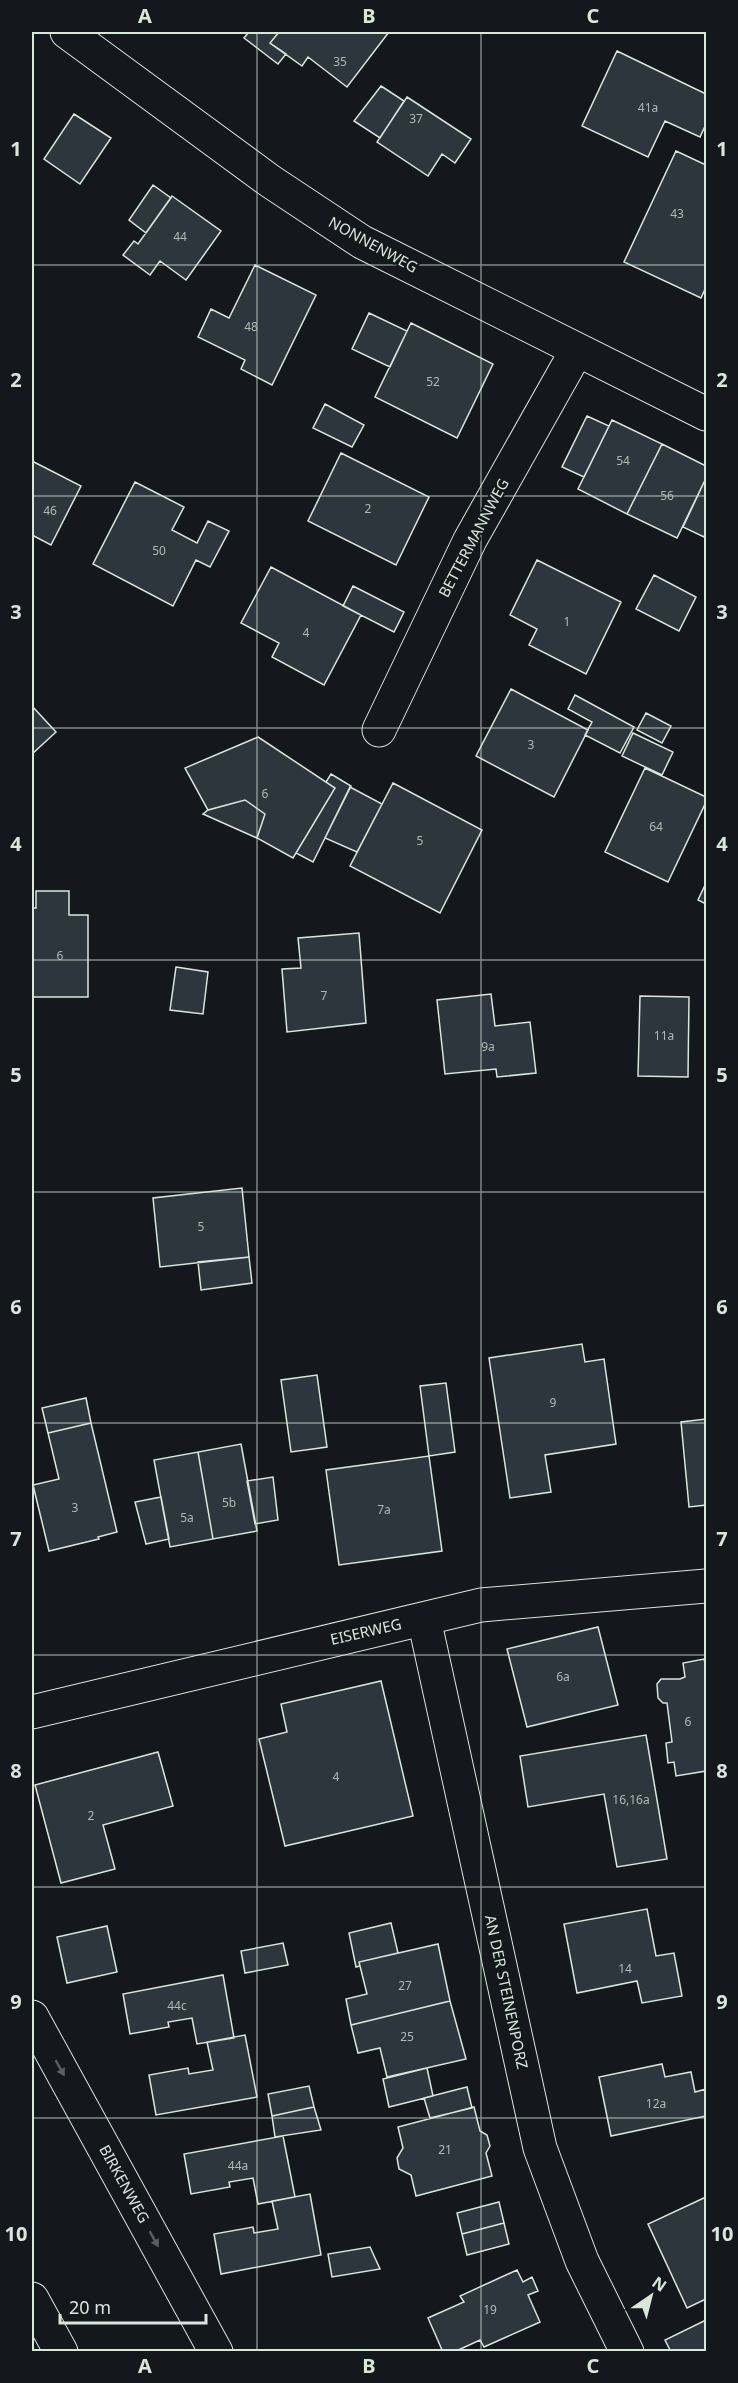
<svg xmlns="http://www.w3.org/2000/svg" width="738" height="2383" font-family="'Noto Sans',sans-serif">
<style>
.building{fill:#2c363c;stroke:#d8e6dc;stroke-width:1.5}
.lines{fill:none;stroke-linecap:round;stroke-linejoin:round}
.street-casing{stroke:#d8e6dc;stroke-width:35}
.secondary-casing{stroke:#d8e6dc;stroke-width:35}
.street{stroke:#14181c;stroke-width:33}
.secondary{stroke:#14181c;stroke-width:33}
.oneway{fill:#59605f}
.grid{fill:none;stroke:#d8e6dc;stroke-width:1.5;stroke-opacity:0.55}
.labels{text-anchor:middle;stroke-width:4.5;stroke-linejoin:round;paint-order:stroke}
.number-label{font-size:12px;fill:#adbab4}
.street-label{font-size:15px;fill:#d8e6dc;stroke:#14181c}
.neatline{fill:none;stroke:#d8e6dc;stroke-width:2}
.grid-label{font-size:20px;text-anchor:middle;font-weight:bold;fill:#d8e6dc}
</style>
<rect width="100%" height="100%" fill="#14181c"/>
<path class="building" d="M249 32H279L270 43 286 54 278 64 244 38Z
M279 32H389L347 87 308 57 302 66 270 43Z
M617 51 706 94V124L700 137 665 121 648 157 582 126Z
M381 86 404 101 380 138 354 121Z
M407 97 471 139 455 163 442 154 428 176 377 142Z
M74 114 111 138 80 184 44 159Z
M676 151 706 165V287L701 298 624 262Z
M153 185 171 198 146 233 129 220Z
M172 196 221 231 186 280 160 261 150 275 123 255 134 241 138 244Z
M255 265 316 295 272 385 241 369 245 360 198 337 211 309 229 318Z
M369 313 407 331 390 367 352 349Z
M411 323 493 364 457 438 375 397Z
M325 404 364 425 352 447 313 428Z
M587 416 609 426 584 477 562 467Z
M612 420 662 444 627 514 578 489Z
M662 444 706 466V478L677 538 627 514Z
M341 453 429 497 396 565 308 521Z
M32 461 81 486 51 545 32 535Z
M706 478V531L704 537 683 527Z
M135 482 184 507 172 530 197 543 208 521 229 531 210 567 196 560 173 606 93 564Z
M537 560 621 602 586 674 529 645 537 629 510 615Z
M271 567 361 615 324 685 272 657 279 643 241 623Z
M654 575 696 597 679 631 636 609Z
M353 586 404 612 394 632 343 606Z
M511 689 588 730 554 797 476 756Z
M575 695 634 727 620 753 585 735 592 722 568 709Z
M32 706 56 732 32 754Z
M646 713 671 726 662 743 637 730Z
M633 733 673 752 662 775 622 756Z
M258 737 335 788 293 858 257 838 265 814 245 800 208 810 185 768Z
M645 768 706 797V802L668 882 605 852Z
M331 774 351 786 313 862 296 853 335 788 326 782Z
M393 783 482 830 440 913 350 866Z
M350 787 382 804 357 852 325 838Z
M245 800 265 814 257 838 203 814 208 810Z
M706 883V904L698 900Z
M36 891H69V915H88V997H32V908H36Z
M359 933 366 1023 287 1032 282 969 301 968 298 938Z
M176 967 208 972 203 1014 170 1010Z
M491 994 495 1026 530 1022 536 1073 497 1077 496 1069 445 1074 437 1000Z
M640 996 689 997 688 1077 638 1076Z
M242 1188 249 1257 160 1267 153 1198Z
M249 1257 252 1283 201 1290 198 1262Z
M582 1344 585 1362 604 1359 616 1444 545 1455 551 1492 510 1498 489 1358Z
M317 1375 327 1447 291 1452 281 1380Z
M446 1383 455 1452 429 1456 420 1386Z
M86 1398 91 1423 48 1433 42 1408Z
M706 1419V1505L689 1507 681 1422Z
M91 1423 117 1532 98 1537 99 1539 49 1551 33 1485 59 1479 48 1433Z
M241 1444 257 1531 213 1539 198 1452Z
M198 1452 213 1539 170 1547 154 1460Z
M429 1456 442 1551 339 1565 326 1470Z
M273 1477 278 1520 255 1524 247 1481Z
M161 1497 169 1539 146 1544 135 1502Z
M598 1627 618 1705 527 1727 507 1649Z
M704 1659 706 1666V1771L676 1776 674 1762 668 1763 666 1743 672 1742 667 1703H663L658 1698 657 1684 661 1679H680L685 1677 683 1663Z
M381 1681 413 1816 285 1846 259 1739 287 1732 281 1704Z
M646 1735 667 1859 617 1867 604 1794 528 1807 520 1756Z
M158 1752 173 1806 103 1825 115 1869 61 1883 35 1785Z
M647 1909 656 1956 674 1953 682 1996 642 2003 637 1981 577 1993 564 1924Z
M391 1923 398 1953 359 1962 360 1966 356 1967 349 1933Z
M107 1926 117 1972 67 1983 57 1937Z
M283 1943 288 1965 245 1973 241 1951Z
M438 1944 450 2001 351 2025 346 1999 367 1994 359 1962Z
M223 1975 234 2038 197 2044 192 2018 168 2022 169 2027 130 2034 123 1994Z
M450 2001 466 2059 387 2077 380 2048 358 2053 351 2025Z
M245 2035 257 2097 156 2115 149 2075 188 2068 189 2074 213 2070 207 2042Z
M662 2064 665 2077 691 2072 695 2092 706 2089V2116L611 2136 599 2077Z
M427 2068 433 2096 389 2107 383 2079Z
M309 2086 314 2107 272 2116 268 2094Z
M467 2087 472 2108 430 2118 424 2098Z
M314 2107 321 2130 275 2137 272 2116Z
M474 2107 480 2131 487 2135 490 2146 486 2153 492 2176 416 2196 411 2175 399 2169 397 2158 403 2148 398 2127Z
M283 2136 295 2197 258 2204 253 2178 229 2182 230 2187 191 2194 184 2154Z
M310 2194 321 2255 221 2274 214 2234 253 2227 254 2233 278 2229 272 2201Z
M706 2197V2299L687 2308 648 2224Z
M499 2202 504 2223 462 2234 457 2213Z
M504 2223 509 2244 467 2255 462 2234Z
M370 2247 380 2269 332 2277 328 2254Z
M517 2270 523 2282 532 2277 538 2291 528 2295 540 2322 484 2347 480 2340 454 2352H443L428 2318 464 2302 460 2296Z
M706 2320V2352H671L665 2340Z"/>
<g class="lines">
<defs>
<path id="street" d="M67 32 270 181 362 242 706 414
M379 730 470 540 577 350
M424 1619 540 2148 582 2261 627 2352
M32 1712 481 1605 706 1586
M32 2017 216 2352"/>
<path id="secondary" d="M32 2299 61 2352"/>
</defs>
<use href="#street" class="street-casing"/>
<use href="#secondary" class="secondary-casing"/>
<use href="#street" class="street"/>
<use href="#secondary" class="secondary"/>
</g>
<defs><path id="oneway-solid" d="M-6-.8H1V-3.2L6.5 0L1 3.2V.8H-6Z" transform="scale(1.5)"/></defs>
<g class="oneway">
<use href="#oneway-solid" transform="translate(60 2068) rotate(61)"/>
<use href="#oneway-solid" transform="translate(154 2239) rotate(61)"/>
</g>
<path class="grid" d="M257 32V2352M481 32V2352M32 265H706M32 496H706M32 728H706M32 960H706M32 1192H706M32 1423H706M32 1655H706M32 1887H706M32 2118H706"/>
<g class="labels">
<g class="number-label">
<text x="340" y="66">35</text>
<text x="648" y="112">41a</text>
<text x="416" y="123">37</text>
<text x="677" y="218">43</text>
<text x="180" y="241">44</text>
<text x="251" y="331">48</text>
<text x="433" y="386">52</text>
<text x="623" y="465">54</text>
<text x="667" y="500">56</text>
<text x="368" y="513">2</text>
<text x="50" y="515">46</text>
<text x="159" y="555">50</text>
<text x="567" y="626">1</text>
<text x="306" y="637">4</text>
<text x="531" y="749">3</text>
<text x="265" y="798">6</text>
<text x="656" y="831">64</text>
<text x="420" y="845">5</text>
<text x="60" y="960">6</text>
<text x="324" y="1000">7</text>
<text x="664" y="1040">11a</text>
<text x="488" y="1051">9a</text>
<text x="201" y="1231">5</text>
<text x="553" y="1407">9</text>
<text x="229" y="1507">5b</text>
<text x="75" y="1512">3</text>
<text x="384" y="1514">7a</text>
<text x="187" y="1522">5a</text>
<text x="563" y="1681">6a</text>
<text x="688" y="1726">6</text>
<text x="336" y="1781">4</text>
<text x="631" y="1804">16,16a</text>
<text x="91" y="1820">2</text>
<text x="625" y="1973">14</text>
<text x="405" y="1990">27</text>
<text x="177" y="2010">44c</text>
<text x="407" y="2041">25</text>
<text x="656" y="2108">12a</text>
<text x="445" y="2154">21</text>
<text x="238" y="2170">44a</text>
<text x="490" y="2314">19</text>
</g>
<g class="street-label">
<text transform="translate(373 245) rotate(29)" y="5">NONNENWEG</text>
<text transform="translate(474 538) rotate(-62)" y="5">BETTERMANNWEG</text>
<text transform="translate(366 1632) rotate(-13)" y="5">EISERWEG</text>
<text transform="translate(506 1992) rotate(78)" y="5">AN DER STEINENPORZ</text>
<text transform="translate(124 2184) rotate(61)" y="5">BIRKENWEG</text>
</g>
</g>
<rect width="738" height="2383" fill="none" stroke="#14181c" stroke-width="66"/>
<g transform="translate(651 2296) rotate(35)" stroke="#14181c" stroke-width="4.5" paint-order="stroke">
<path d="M0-4.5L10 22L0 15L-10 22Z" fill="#d8e6dc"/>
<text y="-9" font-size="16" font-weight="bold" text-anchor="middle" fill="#d8e6dc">N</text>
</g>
<path d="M60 2314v9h146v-9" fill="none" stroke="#d8e6dc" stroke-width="3"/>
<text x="69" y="2314" font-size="18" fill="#d8e6dc" stroke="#14181c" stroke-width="4.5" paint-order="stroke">20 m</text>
<rect x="33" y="33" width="672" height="2317" class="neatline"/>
<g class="grid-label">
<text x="145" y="23">A</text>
<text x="369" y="23">B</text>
<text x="593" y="23">C</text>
<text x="16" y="156">1</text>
<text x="722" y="156">1</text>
<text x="16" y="387">2</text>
<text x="722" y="387">2</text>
<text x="16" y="619">3</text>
<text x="722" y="619">3</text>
<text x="16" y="851">4</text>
<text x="722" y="851">4</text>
<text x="16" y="1082">5</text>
<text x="722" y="1082">5</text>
<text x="16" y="1314">6</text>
<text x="722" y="1314">6</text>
<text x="16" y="1546">7</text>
<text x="722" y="1546">7</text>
<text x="16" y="1778">8</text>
<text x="722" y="1778">8</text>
<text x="16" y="2009">9</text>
<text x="722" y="2009">9</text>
<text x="16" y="2241">10</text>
<text x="722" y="2241">10</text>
<text x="145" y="2373">A</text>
<text x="369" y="2373">B</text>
<text x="593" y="2373">C</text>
</g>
</svg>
